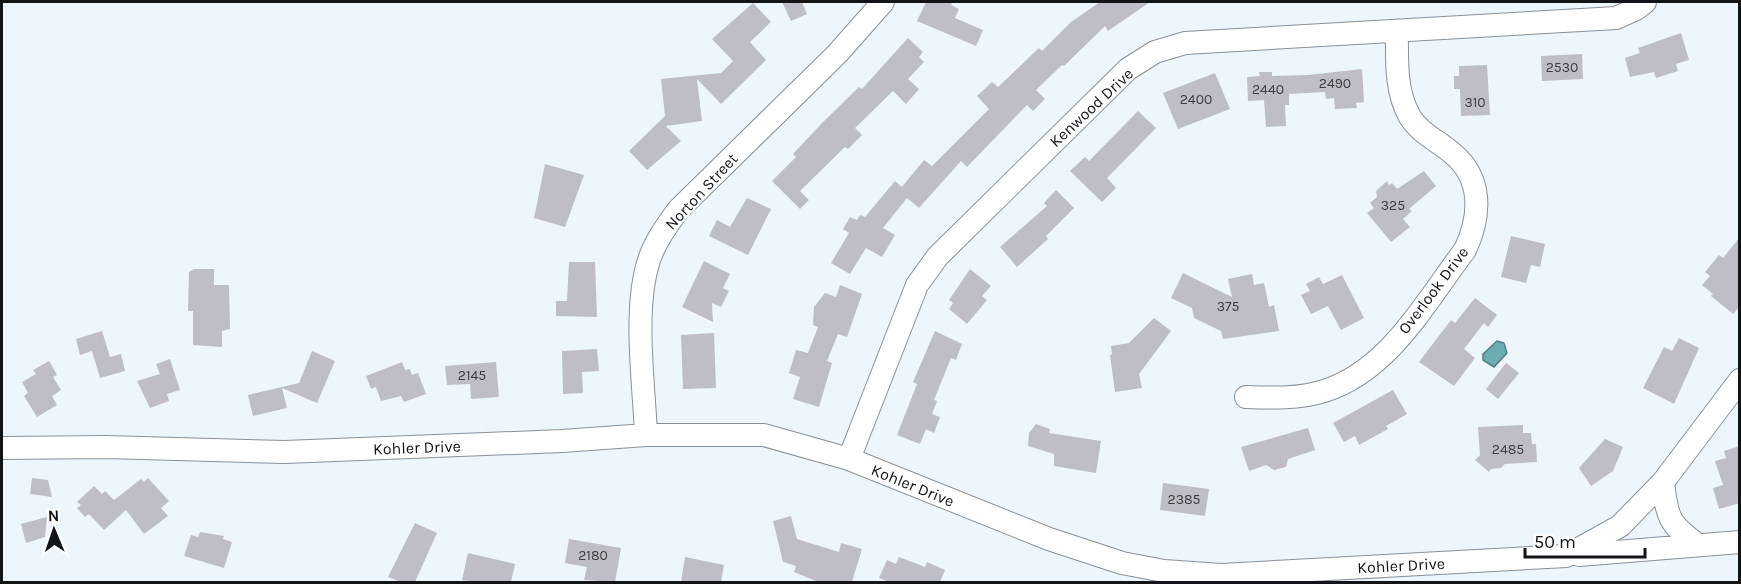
<svg xmlns="http://www.w3.org/2000/svg" width="1741" height="584" font-family="Karla,sans-serif">
<style>
.water{fill:#6cacb3;stroke:#517e84;stroke-width:1.5}
.building{fill:#bfbec8}
.lines{fill:none;stroke-linecap:round;stroke-linejoin:round}
.minor-casing{stroke:#899098;stroke-width:24}
.minor{stroke:#fff;stroke-width:22}
.labels{text-anchor:middle;stroke-width:4.5;stroke-linejoin:round;paint-order:stroke}
.number-label{font-size:14px;fill:#3d3e43}
.street-label{font-size:16px;fill:#121417;stroke:#fff}
</style>
<rect width="100%" height="100%" fill="#edf5fd"/>
<path class="water" d="M1497 341 1504 343 1507 353 1494 367 1483 360V354Z"/>
<path class="building" d="M782 2H802L807 14 791 21Z
M926 2H953L951 5 959 9 955 18 983 30 976 46 917 21Z
M1100 2H1150L1108 31 1105 26 1064 66 1062 65 1036 90 1045 99 1033 111 1027 105 967 167 961 161 919 208 907 198 883 228 895 235 882 257 866 248 850 274 831 263 849 233 843 229 850 217 857 220 860 215 865 217 895 181 902 187 924 160 932 166 989 109 977 96 992 82 998 87 1039 48 1042 51 1071 22Z
M753 3 771 22 750 42 766 60 721 104 697 79 702 121 666 126 681 141 647 170 629 151 665 116 661 79 721 73 733 61 712 39Z
M1681 33 1689 60 1676 64 1678 71 1656 78 1654 72 1630 77 1625 58 1640 53 1638 48Z
M908 38 923 52 919 57 924 62 908 79 919 89 906 104 893 91 855 128 862 135 848 149 845 147 800 191 809 200 800 209 772 181 796 157 793 154 822 123 859 87 862 89Z
M1582 54 1583 79 1542 81 1541 56Z
M1487 65 1490 115 1461 116 1460 89H1454V76H1459V66Z
M1362 69 1364 102 1356 103 1357 108 1335 109 1334 98 1326 99 1325 92 1289 94V105H1285L1286 126 1266 127 1264 100 1248 101 1247 77 1260 76 1259 72H1272V76L1308 75Z
M1215 73 1230 109 1178 129 1163 93Z
M1138 111 1156 128 1107 178 1116 188 1102 202 1070 171 1085 157 1089 161Z
M545 164 584 175 565 227 534 218Z
M1424 171 1436 186 1409 209 1412 211 1403 219 1410 227 1391 242 1367 213 1374 208 1370 203 1377 197 1376 191 1387 181 1389 185 1392 183 1397 189Z
M1056 190 1074 208 1046 236 1048 239 1017 267 1000 247 1047 206 1044 203Z
M747 198 771 209 748 255 709 236 717 220 730 227Z
M1511 236 1545 244 1540 267 1531 265 1526 283 1501 277Z
M1740 237V306L1733 314 1711 296 1713 294 1702 285 1710 276 1705 272 1719 255 1723 258Z
M704 261 730 274 723 288 729 291 721 307 712 303 713 322 682 307Z
M569 262H595L597 317 556 316V301H567Z
M194 269H214V285H229L230 329 222 331V347L193 345V311H188L189 272Z
M970 269 991 286 982 296 987 300 967 324 949 309 953 303 949 300Z
M1183 273 1232 297 1228 279 1252 274 1254 285 1264 283 1269 307 1274 305 1279 331 1223 339 1221 331 1194 318 1192 308 1171 298Z
M1342 275 1364 318 1341 330 1328 306 1311 314 1301 295 1310 291 1306 284 1319 277 1323 284Z
M840 285 862 294 847 337 838 334 827 361 832 363 819 407 793 399 800 377 789 373 796 350 808 353 818 327 813 325 814 307 825 293 836 297Z
M1475 298 1497 315 1488 327 1484 323 1464 349 1475 358 1454 386 1419 362 1451 320 1455 323Z
M1154 318 1171 331 1139 374 1142 388 1115 392 1110 355 1112 354 1111 346 1129 343Z
M102 331 110 357 121 354 125 371 100 378 92 351 80 355 76 339Z
M935 331 962 344 956 360 951 358 934 400 937 401 932 414 940 417 934 433 926 429 920 444 897 435 917 384 913 382Z
M714 333 716 388 683 389 681 335Z
M1679 338 1699 348 1674 404 1643 388 1664 347 1672 351Z
M597 349 599 371 582 372 583 393 563 394 562 351Z
M312 351 335 361 317 403 282 388 287 408 253 416 248 395 299 383Z
M170 359 180 390 167 394 169 401 150 408 137 381 160 374 156 364Z
M49 361 57 375 53 377 61 390 52 396 57 405 37 417 24 396 28 393 22 382 36 374 33 370Z
M402 362 405 370 410 369 412 375 418 373 426 394 404 402 401 396 381 401 376 387 371 389 366 376Z
M496 362 499 397 471 399 470 384 447 385 445 366Z
M1506 363 1519 373 1498 399 1486 389Z
M1393 390 1407 414 1386 426 1388 429 1359 445 1355 436 1344 442 1333 423Z
M1036 424 1050 429 1049 433 1101 441 1096 473 1054 466V454L1028 446 1029 433Z
M1523 425V433H1531L1532 444H1536L1537 462 1505 464 1501 468 1491 469 1489 472 1475 460 1480 455 1478 427Z
M1308 428 1315 450 1288 459 1286 467 1274 470 1266 465 1249 471 1241 447Z
M1605 439 1623 447 1613 471 1591 486 1579 468Z
M1740 446V503L1719 509 1713 488 1723 485 1715 461 1726 458 1724 451Z
M32 478 48 480 52 497 30 494Z
M148 478 169 501 161 508 168 516 144 534 126 510 104 530 89 514 85 517 77 508 81 505 77 502 94 486 102 494 105 491 114 500 141 479 144 482Z
M1163 483 1209 489 1205 516 1160 510Z
M791 516 797 539 839 552 841 543 862 549 852 582H818L794 572 796 566 783 562 773 521Z
M47 517 45 537 26 543 21 524Z
M415 523 437 533 415 582H401L388 577Z
M200 532 224 536 223 539 232 542 224 568 184 556 191 535 198 537Z
M569 539 621 548 615 582 584 580 587 567 565 563Z
M468 553 515 564 511 582H475L462 580Z
M685 557 724 565 721 582H681Z
M899 557 925 567 927 562 945 570 940 582H889L879 578 887 560 896 564Z"/>
<g class="lines">
<defs>
<path id="minor" d="M1246 397C1272 398 1299 399 1324 391 1389 371 1426 301 1465 250 1481 216 1483 178 1452 153 1438 141 1420 133 1410 117 1395 91 1397 60 1397 31
M646 435C644 385 634 315 647 267 652 246 665 228 678 210L837 54 883 2
M2 448 106 447 285 452 562 441 646 435H764L849 459 1049 539 1122 563 1164 571 1221 575 1566 556 1620 526 1663 482 1740 380
M849 459 917 285 938 256 1128 69 1155 52 1185 43 1616 18 1636 9 1645 2
M1663 482C1667 518 1669 524 1698 545
M1579 555 1740 542"/>
</defs>
<use href="#minor" class="minor-casing"/>
<use href="#minor" class="minor"/>
</g>
<g class="labels">
<g class="number-label">
<text x="1562" y="72">2530</text>
<text x="1335" y="88">2490</text>
<text x="1268" y="94">2440</text>
<text x="1196" y="104">2400</text>
<text x="1475" y="107">310</text>
<text x="1393" y="210">325</text>
<text x="1228" y="311">375</text>
<text x="472" y="380">2145</text>
<text x="1508" y="454">2485</text>
<text x="1184" y="504">2385</text>
<text x="593" y="560">2180</text>
</g>
<g class="street-label">
<text transform="translate(1091 107) rotate(-43)" y="6">Kenwood Drive</text>
<text transform="translate(701 191) rotate(-47)" y="6">Norton Street</text>
<text transform="translate(1433 290) rotate(-53)" y="6">Overlook Drive</text>
<text transform="translate(417 447) rotate(-2)" y="6">Kohler Drive</text>
<text transform="translate(913 485) rotate(22)" y="6">Kohler Drive</text>
<text transform="translate(1401 565) rotate(-3)" y="6">Kohler Drive</text>
</g>
</g>
<rect width="1741" height="584" fill="none" stroke="#121417" stroke-width="6"/>
<g transform="translate(54 530) rotate(358)" stroke="#ffffff" stroke-width="4.5" paint-order="stroke">
<path d="M0-4.5L10 22L0 15L-10 22Z" fill="#121417"/>
<text y="-9" font-size="16" font-weight="bold" text-anchor="middle" fill="#121417">N</text>
</g>
<path d="M1525 548v9h120v-9" fill="none" stroke="#121417" stroke-width="3"/>
<text x="1534" y="548" font-size="18" fill="#121417" stroke="#ffffff" stroke-width="4.5" paint-order="stroke">50 m</text>
</svg>
